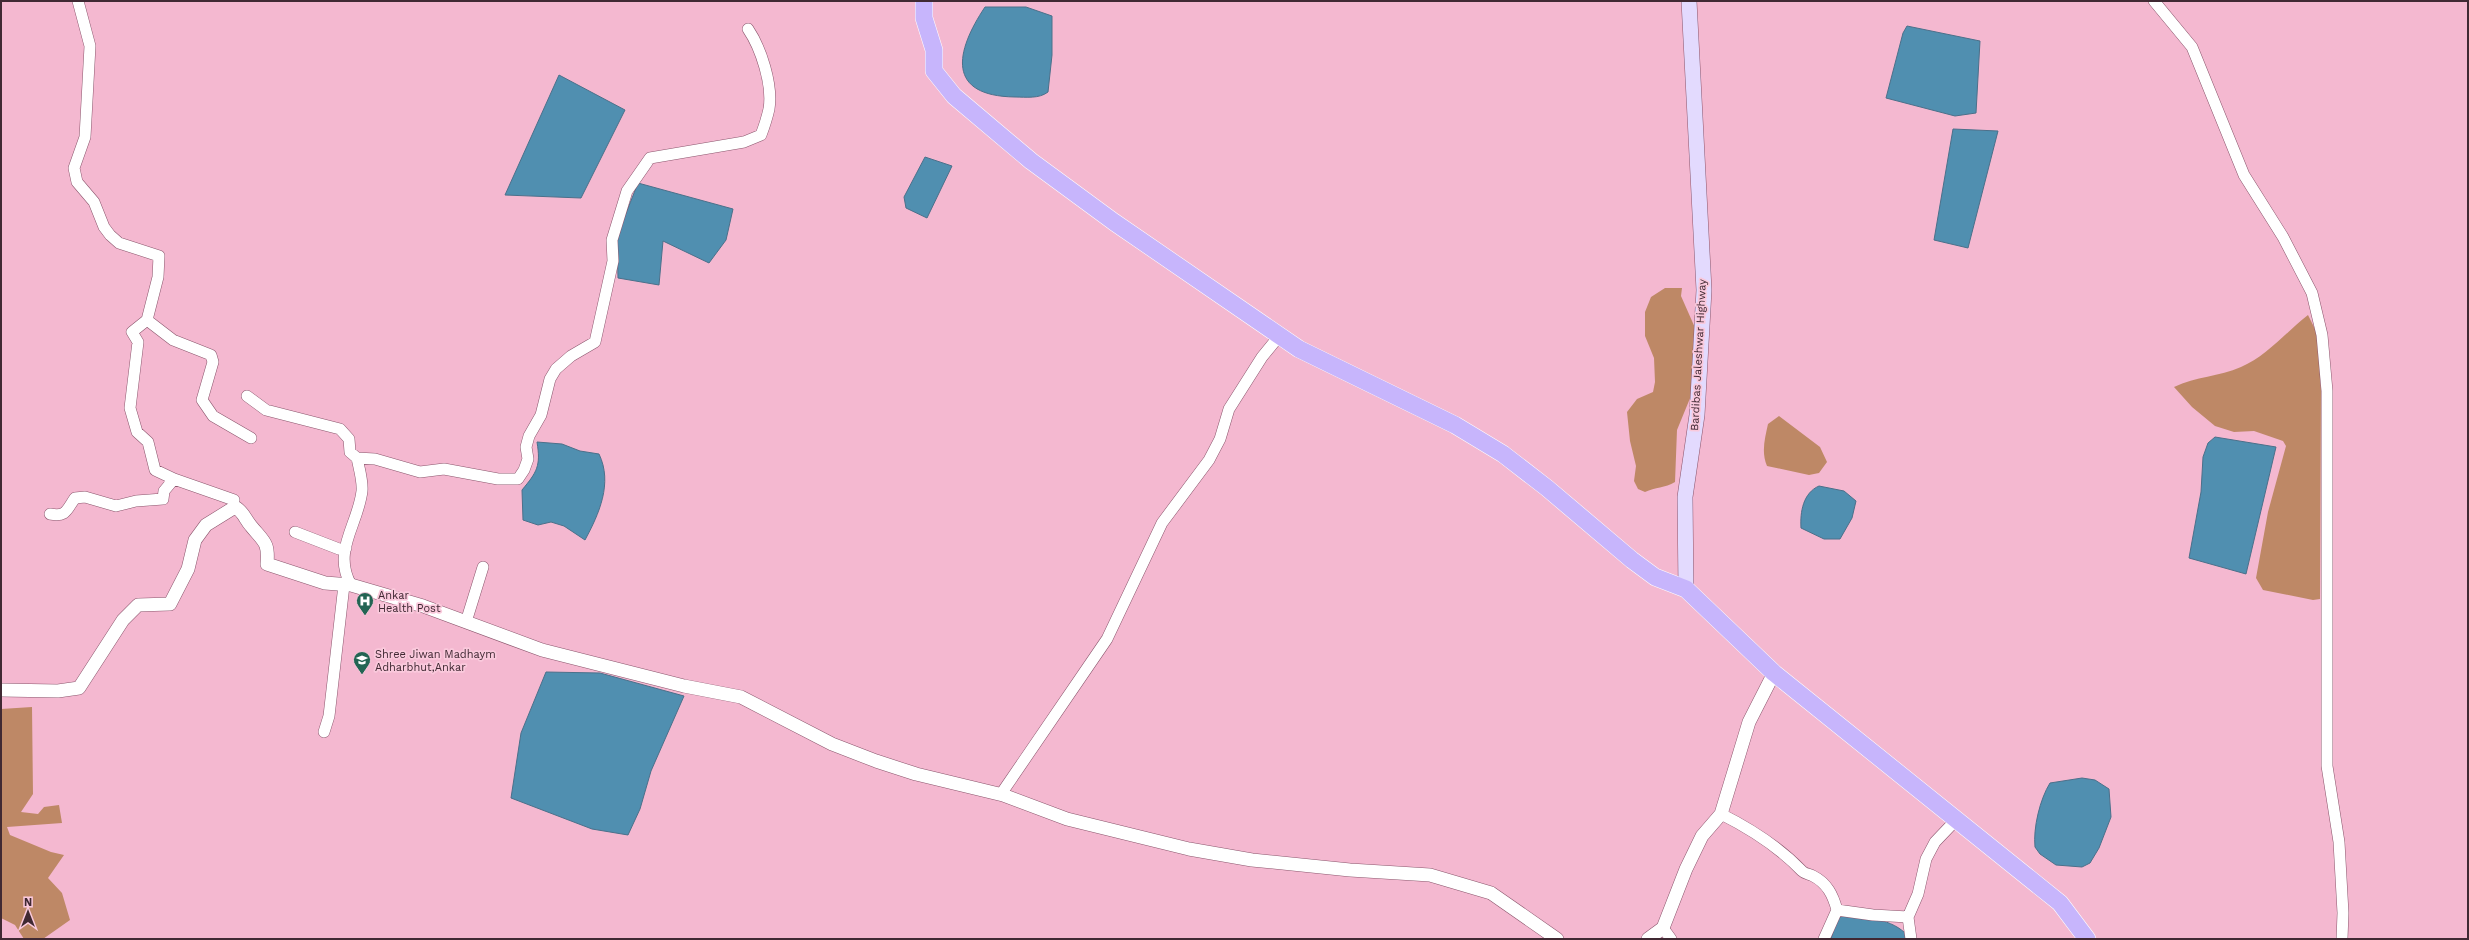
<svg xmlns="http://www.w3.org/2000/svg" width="2469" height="940" font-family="'Work Sans',sans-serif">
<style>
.forest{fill:#be8866}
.water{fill:#508fb0;stroke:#4b708a}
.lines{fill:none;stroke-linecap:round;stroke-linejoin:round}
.minor-casing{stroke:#8b566d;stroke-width:12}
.tertiary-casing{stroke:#8b566d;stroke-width:14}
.secondary-casing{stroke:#8b566d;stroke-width:16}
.primary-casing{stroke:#fff;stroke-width:18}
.minor{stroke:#fff;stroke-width:11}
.tertiary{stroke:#fff;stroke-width:13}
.secondary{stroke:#e3dafe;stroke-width:15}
.primary{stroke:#c7b5fc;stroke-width:17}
.labels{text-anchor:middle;stroke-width:3.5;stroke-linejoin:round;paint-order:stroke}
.street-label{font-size:11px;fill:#402933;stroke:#fac9dc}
.poi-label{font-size:11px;fill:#402933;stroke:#fac9dc;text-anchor:start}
</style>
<rect width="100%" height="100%" fill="#f4b8d0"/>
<path class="forest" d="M1665 288H1682L1681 296 1696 330 1693 355V391L1677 430 1675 482C1665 488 1655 487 1645 492L1638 489 1634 481 1636 466 1630 441 1627 412 1637 399 1653 392 1655 382 1654 358 1645 336V312L1651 297Z
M2308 315 2318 335 2321 391 2320 599 2313 600 2263 590 2256 578 2268 512 2286 446 2283 441 2254 431 2234 432 2215 426 2192 407 2174 387C2196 376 2219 377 2241 367 2267 356 2286 332 2308 315Z
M1779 416 1820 447 1827 462 1819 473 1809 475 1767 466C1761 452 1765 438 1768 424Z
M32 707 33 794 21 812 38 814 44 807 59 805 62 823 7 827 10 835 51 852 64 855 48 878 62 893 70 920 43 939H24L15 925 1 918V709Z"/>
<path class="water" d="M985 7H1026L1052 16V55L1048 92C1039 99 1026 97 1015 97 946 96 955 52 985 7Z
M1907 26 1980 41 1976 113 1955 116 1886 98 1903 33Z
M559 75 625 110 581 198 505 195Z
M1953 129 1998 131 1968 248 1934 240Z
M925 157 952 166 927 218 906 208 904 197Z
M638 183 733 209 726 240 709 263 663 241 659 285 618 278 617 236Z
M2215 437 2276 447 2246 574 2189 558 2201 492 2203 457 2208 443Z
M537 442 562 444 580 451 599 454C613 483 599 514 585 540L564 526 551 522 538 525 523 520 522 490C537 472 541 466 537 442Z
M1819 486 1844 491 1856 501 1852 518 1840 539H1824L1801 528C1800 512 1803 493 1819 486Z
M546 672 600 673 684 696 651 771 640 809 628 835 592 829 511 798 521 733Z
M2082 778 2095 780 2109 789 2111 817 2099 848 2090 863 2082 867 2056 865 2040 854 2035 847C2033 828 2040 799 2050 783Z
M1844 913C1866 918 1892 918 1908 936V939H1831L1836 922Z"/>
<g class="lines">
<defs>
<path id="minor" d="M78 1 90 46 85 137 74 168 77 182 94 202 104 227 110 235 119 243 159 256 158 277 147 320 173 340 211 355 213 362 202 400 213 416 251 438
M2154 1 2192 47 2244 175 2283 237 2312 293 2322 335 2327 391V766L2339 842 2343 913 2342 939
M147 320 132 332 138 342 130 408 137 432 148 442 155 470 174 479 234 500
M247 396 266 410 340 429 349 439 350 452 357 458C359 468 363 481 362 491 358 525 332 551 351 585
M357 458 375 459 420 472 444 469 498 479H518L524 470 528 459 526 447 529 436 541 415 550 379 556 369 571 356 595 342 613 261 612 240 627 191 650 158 744 142 761 135C764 127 767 118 769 109 773 85 761 48 748 29
M50 514C66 517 66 511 75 498L85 497 116 506 136 501 163 499 164 491 174 479
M295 532 339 549 346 548
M466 622 483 567
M324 732 329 716 344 585
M1001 794 1107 639 1162 523 1209 460 1220 439 1229 409 1262 357 1280 335
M1721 814C1751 829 1778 846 1802 871 1805 874 1809 874 1813 876 1827 883 1833 895 1837 910L1873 915 1908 917 1918 894 1926 859 1935 842 1956 820
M1908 917 1911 939
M1663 928 1671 939
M1824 939 1837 910"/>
<path id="tertiary" d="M1 690 58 691 79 688 123 620 138 605 170 604 188 569 195 540 206 525 235 507C243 511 245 519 251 526 264 542 269 542 267 564L325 583 351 585 423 606 542 650 684 686 741 697 832 744 876 761 916 774 1003 795 1067 819 1189 849 1252 860 1350 870 1430 875 1491 893 1557 939
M1648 939 1663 928 1686 869 1702 836 1721 814 1749 722 1774 673"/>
<path id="secondary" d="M1686 589 1685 497 1697 415 1704 290 1689 1"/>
<path id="primary" d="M924 1V18L934 50V71L954 96 1031 161 1114 222 1299 349 1455 425 1503 454 1547 488 1632 560 1655 577 1686 589 1774 673 2060 903 2087 939"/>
</defs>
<use href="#minor" class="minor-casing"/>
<use href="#tertiary" class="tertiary-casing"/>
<use href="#secondary" class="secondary-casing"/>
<use href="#primary" class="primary-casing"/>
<use href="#minor" class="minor"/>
<use href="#tertiary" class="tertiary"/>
<use href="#secondary" class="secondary"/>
<use href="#primary" class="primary"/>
</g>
<defs>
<symbol id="hospital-pin" viewBox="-11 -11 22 30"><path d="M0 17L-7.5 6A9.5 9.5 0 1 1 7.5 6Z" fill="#236453" stroke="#fac9dc"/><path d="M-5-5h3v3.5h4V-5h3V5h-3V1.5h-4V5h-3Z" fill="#fff"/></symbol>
<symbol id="school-pin" viewBox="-11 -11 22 30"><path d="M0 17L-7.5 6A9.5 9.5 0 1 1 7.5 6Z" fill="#236453" stroke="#fac9dc"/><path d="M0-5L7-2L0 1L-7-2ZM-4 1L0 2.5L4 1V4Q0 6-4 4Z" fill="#fff"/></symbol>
</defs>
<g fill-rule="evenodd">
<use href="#hospital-pin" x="355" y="591" width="20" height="27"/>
<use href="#school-pin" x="352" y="650" width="20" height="27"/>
</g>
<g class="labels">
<g class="street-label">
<text transform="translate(1698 355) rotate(-87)" y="4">Bardibas Jaleshwar Highway</text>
</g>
<g class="poi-label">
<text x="378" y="599">Ankar<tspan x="378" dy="13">Health Post</tspan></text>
<text x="375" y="658">Shree Jiwan Madhaym<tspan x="375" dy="13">Adharbhut,Ankar</tspan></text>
</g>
</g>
<rect width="2469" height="940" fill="none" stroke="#402933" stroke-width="4"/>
<g transform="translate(28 912)" stroke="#fac9dc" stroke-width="3" paint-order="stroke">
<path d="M0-3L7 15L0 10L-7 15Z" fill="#402933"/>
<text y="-6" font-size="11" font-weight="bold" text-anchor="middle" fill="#402933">N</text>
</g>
</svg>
